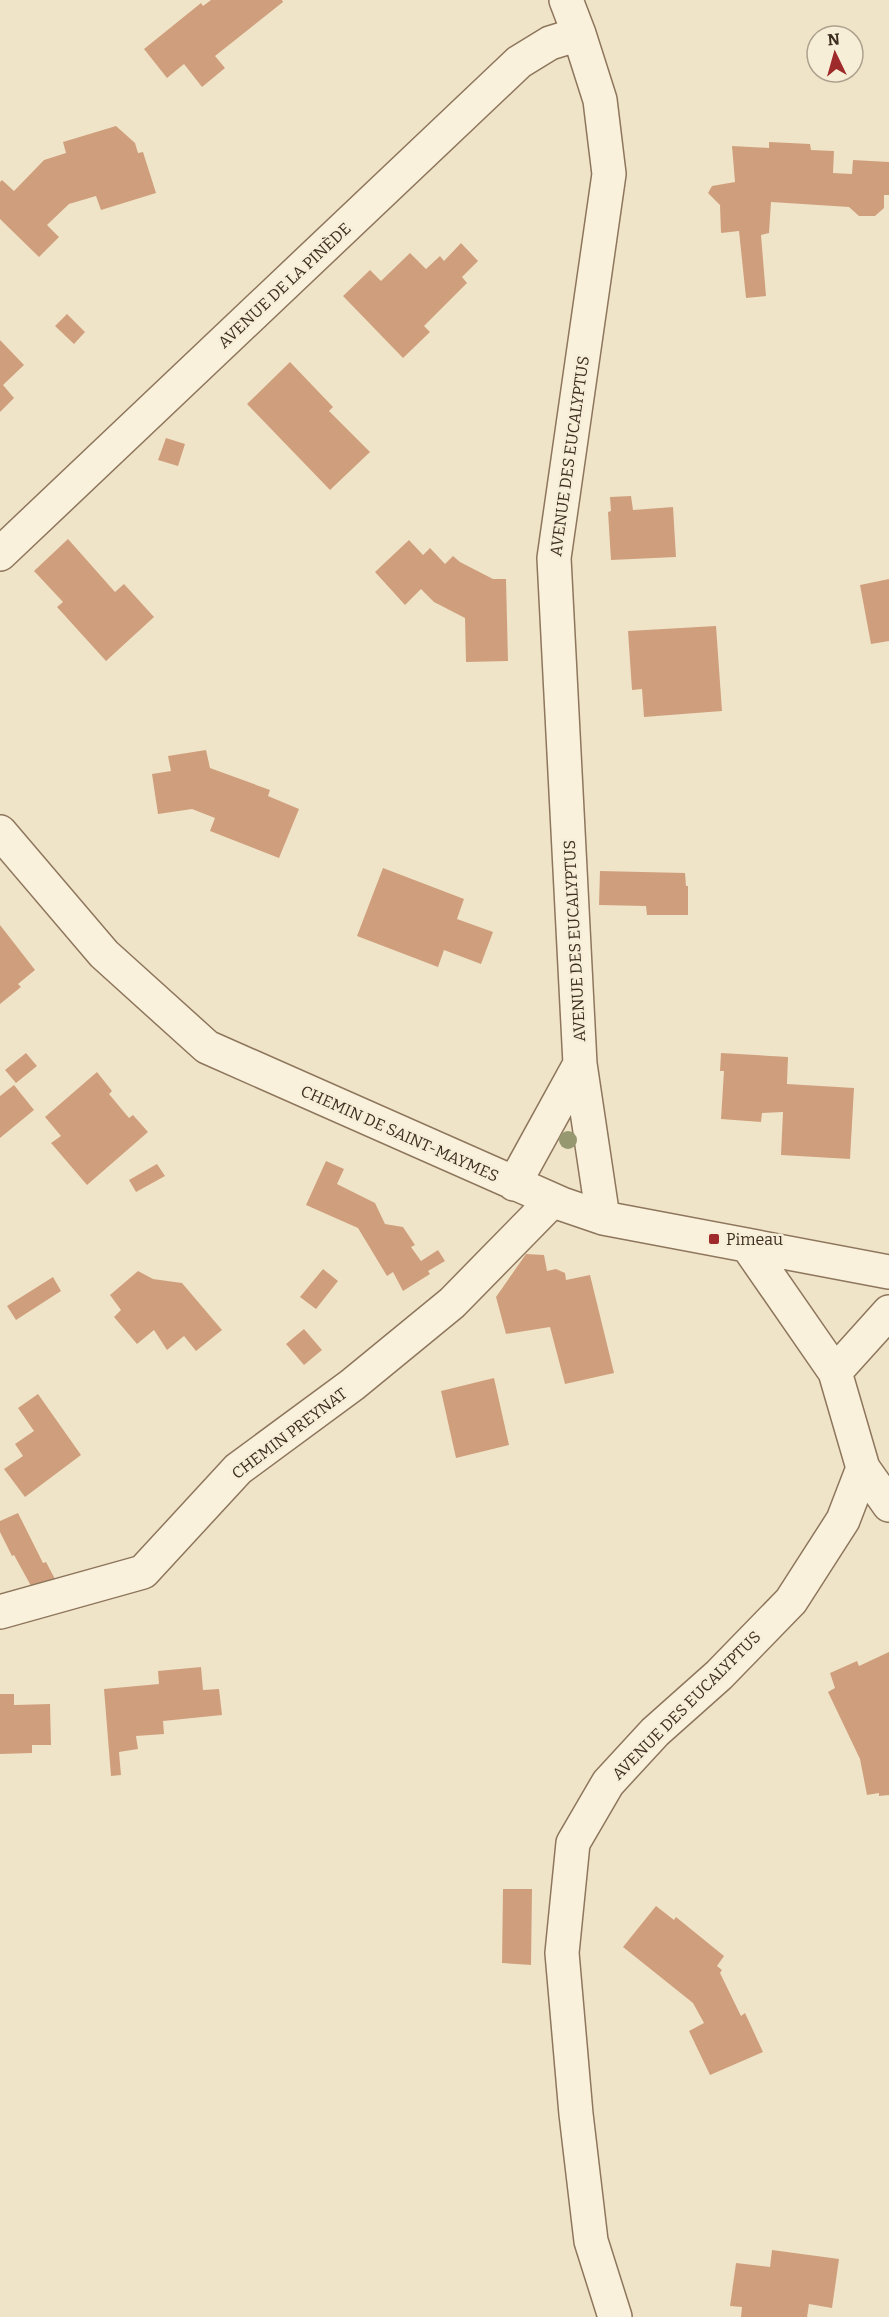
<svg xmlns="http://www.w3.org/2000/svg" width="889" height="2317" font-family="Bitter,serif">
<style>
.building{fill:#cf9f7d}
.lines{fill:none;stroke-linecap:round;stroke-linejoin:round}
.street-casing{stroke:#8d765c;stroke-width:36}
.street{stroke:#faf1dc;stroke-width:33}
.tree{fill:#96986f}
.poi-dot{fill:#9e2a2b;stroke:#f7eed8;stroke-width:2}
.labels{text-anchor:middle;stroke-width:5;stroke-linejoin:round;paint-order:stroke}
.street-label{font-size:16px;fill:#3d2e20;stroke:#f7eed8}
.poi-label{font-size:16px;fill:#3d2e20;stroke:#f7eed8;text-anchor:start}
</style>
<rect width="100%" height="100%" fill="#f0e4c8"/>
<path class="building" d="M211 0H282L283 2 215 56 225 68 202 87 184 64 167 78 144 49 201 3 203 6Z
M116 126 135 143 138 153 143 152 156 193 101 210 96 196 69 204 47 225 59 237 39 257 0 219V182L2 180 14 191 44 160 66 153 63 142Z
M769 142 810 144 811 150 834 151 833 173 852 174 853 160 889 162V195H884V208L875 216H859L849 207 771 202 769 233 761 235 766 296 746 298 739 231 721 233 720 205 708 193 712 186 735 182 732 146 769 148Z
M461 243 478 261 462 277 467 283 424 326 430 332 403 358 343 296 370 270 381 281 410 253 426 269 440 256 444 261Z
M67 314 85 332 74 344 55 326Z
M0 340 24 365 3 385 14 398 0 412Z
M290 362 333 407 329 411 370 452 330 490 247 404Z
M166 438 185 444 178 466 158 460Z
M631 496 633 510 673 507 676 557 611 560 608 512 611 511 610 497Z
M68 539 115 592 124 584 154 617 106 661 57 607 63 602 34 571Z
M409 540 423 555 430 548 445 564 453 556 460 562 493 579H506L508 661 466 662 465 618 434 602 421 589 405 605 375 572Z
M889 579V641L871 644 860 585Z
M716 626 722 711 644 717 642 689 632 690 628 631Z
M206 750 210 768 270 790 268 796 299 809 279 858 210 831 215 818 192 809 158 814 152 774 171 771 168 756Z
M383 868 464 899 457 919 493 932 481 964 444 950 438 967 357 936Z
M600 871 685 873 686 886H688V915H647L646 906 599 905Z
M0 925 35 970 18 984 21 987 0 1004Z
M26 1053 37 1066 16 1083 5 1070Z
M721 1053 788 1057 787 1084 854 1088 850 1159 781 1155 783 1112 762 1113 761 1122 721 1119 724 1071H720Z
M97 1072 112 1091 109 1094 129 1118 133 1115 148 1132 87 1185 51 1143 61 1136 45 1117Z
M14 1085 34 1110 0 1138V1096Z
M326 1161 344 1169 337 1184 375 1203 385 1224 403 1227 415 1245 411 1247 421 1261 438 1250 445 1261 428 1271 430 1274 403 1291 393 1272 387 1276 358 1228 306 1205Z
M157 1164 165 1176 136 1192 129 1180Z
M526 1254 544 1255 547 1271 556 1269 565 1273 566 1280 590 1275 614 1373 565 1384 550 1327 506 1334 496 1297Z
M323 1269 338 1281 316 1309 300 1297Z
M138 1271 153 1279 182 1283 222 1330 196 1351 184 1336 167 1350 154 1330 137 1344 114 1317 121 1310 110 1295Z
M53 1277 61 1291 16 1320 7 1306Z
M304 1329 322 1350 304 1365 286 1344Z
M494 1378 509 1445 456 1458 441 1391Z
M38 1394 81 1455 25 1497 4 1469 23 1456 15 1444 34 1431 18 1408Z
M18 1513 43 1563 46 1562 55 1579 52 1580 57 1590 36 1595 14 1555 12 1556 0 1532V1521Z
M889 1652V1795L879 1796V1793L867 1795 860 1759 828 1692 835 1688 830 1673 857 1661 859 1666Z
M201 1667 203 1690 219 1689 222 1715 163 1721 164 1734 136 1736 138 1749 119 1752 121 1775 111 1776 104 1689 159 1684 158 1671Z
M0 1694H14V1705L50 1704 51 1745H32V1753L0 1754Z
M503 1889H532L531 1965 502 1963Z
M656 1906 674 1920 676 1917 724 1956 717 1966 722 1970 720 1973 741 2016 745 2013 763 2052 710 2075 689 2031 704 2023 693 2003 623 1947Z
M772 2250 839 2259 832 2308 809 2304 807 2317H741L742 2307 730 2306 736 2263 770 2267Z"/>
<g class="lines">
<defs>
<path id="street" d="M566 0 579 34 600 100 609 174 554 558 580 1064 603 1218
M0 554 519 62 550 43 579 34
M0 832 104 954 207 1047 562 1204 603 1218 889 1272
M514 1184 580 1064
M747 1245 835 1372 863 1468 889 1505
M835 1372 889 1312
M0 1612 143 1572 238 1469 352 1385 452 1303 552 1201
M615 2317 591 2241 576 2114 562 1953 573 1843 608 1783 655 1732 719 1675 791 1601 843 1520 863 1468"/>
</defs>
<use href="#street" class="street-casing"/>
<use href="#street" class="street"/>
</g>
<circle class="tree" cx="568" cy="1140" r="9"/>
<rect class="poi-dot" x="708" y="1233" width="12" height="12" rx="3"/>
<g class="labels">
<g class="street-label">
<text transform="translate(284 285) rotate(-43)" y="6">AVENUE DE LA PINÈDE</text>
<text transform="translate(569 456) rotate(-82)" y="6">AVENUE DES EUCALYPTUS</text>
<text transform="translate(574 941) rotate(-93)" y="6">AVENUE DES EUCALYPTUS</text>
<text transform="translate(400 1133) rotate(24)" y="6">CHEMIN DE SAINT-MAYMES</text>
<text transform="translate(289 1433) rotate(-37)" y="6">CHEMIN PREYNAT</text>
<text transform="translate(686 1705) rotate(-45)" y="6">AVENUE DES EUCALYPTUS</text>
</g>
<g class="poi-label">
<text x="726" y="1245">Pimeau</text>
</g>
</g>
<g transform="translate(835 54) rotate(355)"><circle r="28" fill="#f7eed8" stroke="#ada18e" stroke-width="1.5"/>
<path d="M0-4.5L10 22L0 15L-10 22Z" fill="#9e2a2b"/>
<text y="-9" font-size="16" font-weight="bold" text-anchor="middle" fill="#3d2e20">N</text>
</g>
</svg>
